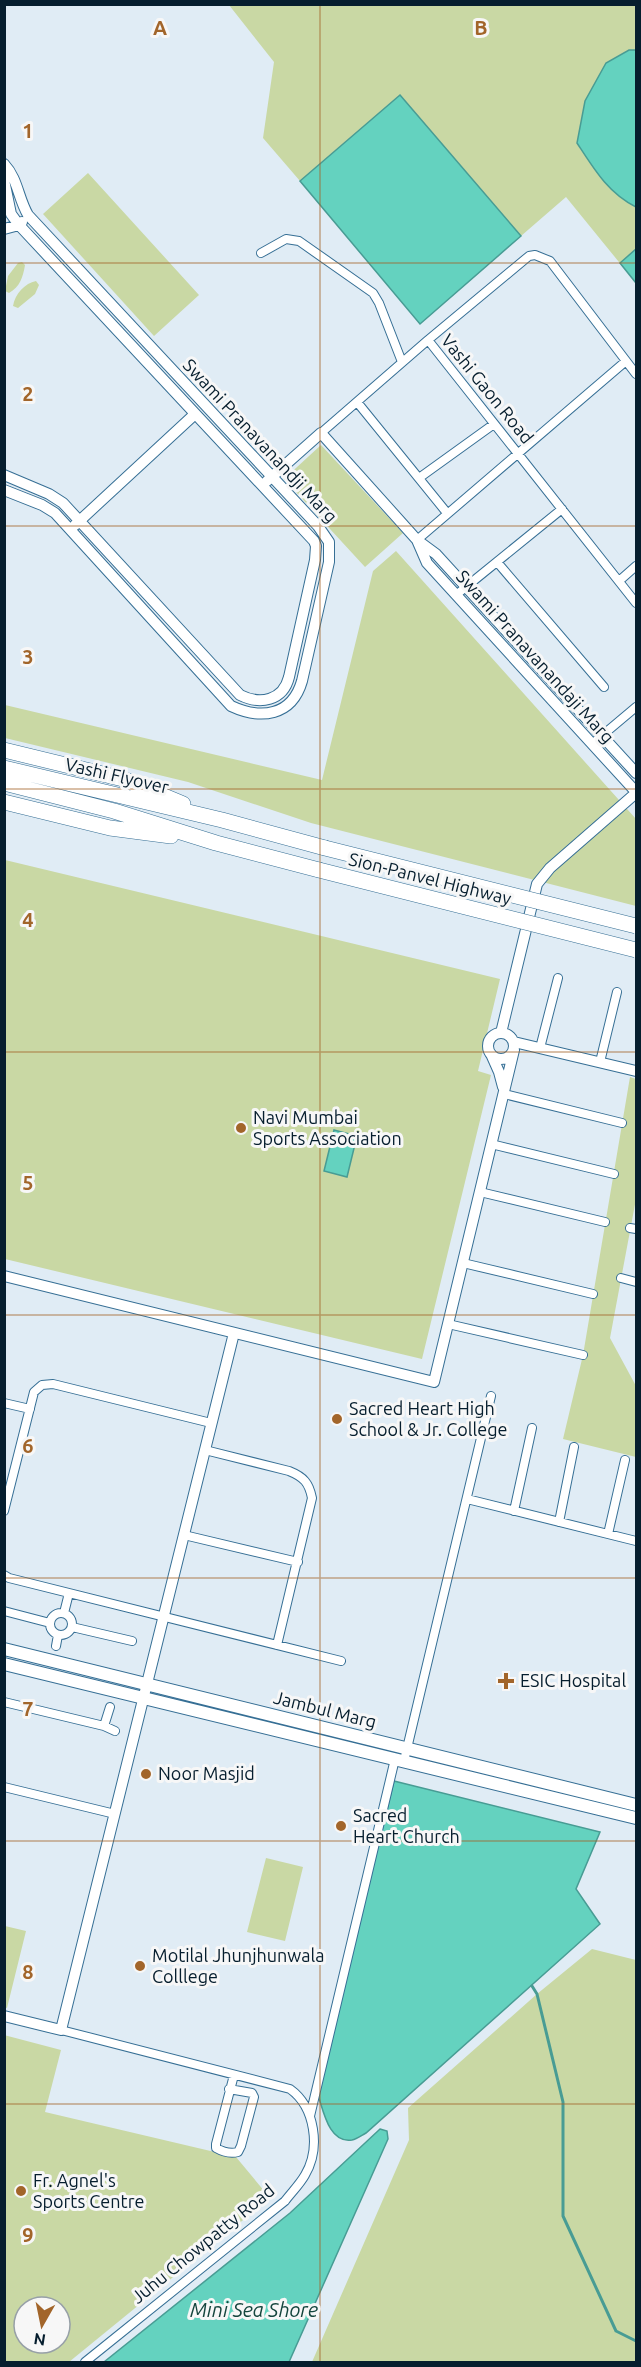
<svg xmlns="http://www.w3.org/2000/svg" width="641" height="2367" font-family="Ubuntu,sans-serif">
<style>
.green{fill:#c9d8a4;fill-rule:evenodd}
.water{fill:#64d2bf;stroke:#489c94;stroke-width:1.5}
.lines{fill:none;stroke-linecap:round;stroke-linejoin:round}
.stream{stroke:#489c94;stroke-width:3}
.minor-casing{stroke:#366f95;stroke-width:10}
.tertiary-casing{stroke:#366f95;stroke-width:12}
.secondary-casing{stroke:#366f95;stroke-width:14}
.motorway-casing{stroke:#366f95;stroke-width:16}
.minor{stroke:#fff;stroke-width:8}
.tertiary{stroke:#fff;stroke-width:10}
.secondary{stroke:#fff;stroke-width:12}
.motorway{stroke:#fff;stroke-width:15}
.motorway-bridge-casing{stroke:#366f95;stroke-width:16;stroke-linecap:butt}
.motorway-bridge{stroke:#fff;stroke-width:15}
.grid{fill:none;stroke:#a2652a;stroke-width:1.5;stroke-opacity:0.55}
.poi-dot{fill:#a2652a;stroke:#f7f7f7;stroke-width:2}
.labels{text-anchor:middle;stroke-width:6;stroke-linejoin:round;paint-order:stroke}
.street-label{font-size:18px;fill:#061e2e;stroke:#f7f7f7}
.poi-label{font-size:18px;fill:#061e2e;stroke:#f7f7f7;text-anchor:start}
.water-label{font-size:20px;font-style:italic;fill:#15463e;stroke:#f7f7f7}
.grid-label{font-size:20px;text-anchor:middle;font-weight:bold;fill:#a2652a;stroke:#f7f7f7;stroke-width:6;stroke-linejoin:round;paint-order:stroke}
</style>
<rect width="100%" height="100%" fill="#e0ecf5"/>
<path class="green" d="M229 5H636V283L566 197 521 236 400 95 300 181 263 138 274 62Z
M88 173 199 295 154 336 43 214Z
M22 262 25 265C23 277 20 287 9 293L5 291 8 276 18 263Z
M36 281 39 285 35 294 18 308 13 306C15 294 25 283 36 281Z
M321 445 403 533 365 567 284 479Z
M396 551 636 819V906L311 823 188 782 5 738V705L322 780 373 571Z
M5 860 500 979 478 1071 491 1075 422 1359 5 1259Z
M630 1077 636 1079V1199L610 1338 636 1386V1457L563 1439 583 1355Z
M266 1858 303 1867 285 1941 247 1932Z
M5 1926 26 1931 7 2008 4 2007Z
M592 1949 636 1960V2362H312L409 2140 408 2108 537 1994Z
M4 2035 61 2050 45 2112 236 2157 270 2198 69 2362H5ZM24 2307H60V2343H24Z"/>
<path class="water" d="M629 50H636V207C608 193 594 169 577 143L585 101 606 63Z
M400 95 521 236 420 324 300 181Z
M636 249V283L620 263Z
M334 1130 357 1136 347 1177 324 1171Z
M394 1781 600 1832 576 1889 600 1924 366 2133C362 2135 357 2139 352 2140 328 2144 323 2108 317 2092Z
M380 2129 387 2131 388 2139 289 2362H104L290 2213Z"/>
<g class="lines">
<path class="stream" d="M532 1986 537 1994 563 2102V2216L616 2331 636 2341"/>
<defs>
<path id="minor" d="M261 253 286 239 299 241 373 293 379 303 402 362
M428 340 529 256 535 255 550 261 636 374
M357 402 447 513
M321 433 428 340 636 603
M419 478 494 424
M417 540 626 361
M497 562 604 687
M619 581 636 566
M456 595 562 509
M592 744 636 707
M540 1048 558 978
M600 1062 617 992
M504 1094 622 1123
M491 1144 614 1174
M480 1192 605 1222
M630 1228 636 1229
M463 1263 593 1294
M621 1278 636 1282
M448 1324 583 1355
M4 1403 30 1409
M205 1450 289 1471C304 1477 309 1483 312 1498L277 1645
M467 1499 636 1541
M4 1511 34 1392 42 1385 53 1384 211 1423
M514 1511 532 1428
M559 1522 574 1447
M608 1534 625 1460
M184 1535 298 1562
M4 1575 9 1578 341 1661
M4 1611 50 1623
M50 1624a11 11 0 1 1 22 0a11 11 0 1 1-22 0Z
M64 1613 69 1593
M72 1627 132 1641
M56 1646 58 1635
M4 1702 104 1726 115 1731
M104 1726 110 1707
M404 1761 491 1396
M4 1787 115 1814
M61 2030 290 2089C315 2107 321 2148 305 2175 300 2184 291 2193 285 2201L85 2362
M229 2089 252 2093 254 2097 241 2146 238 2152C230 2154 223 2152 216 2148V2144L234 2075
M310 2116 395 1759"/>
<path id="tertiary" d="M4 164C18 179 18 198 28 215L318 526 329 542V562L302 681C292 716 261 720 231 706L55 513 42 505 4 490
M4 180 11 214 19 225 314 541 316 546 315 560 289 677C283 701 260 705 240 695L63 503 49 494 4 475
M4 229 19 225 22 222
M267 481 321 433 417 540 436 554 636 773
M75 525 195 414
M417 540 427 563 636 792
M488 1046a13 13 0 1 1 26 0a13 13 0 1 1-26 0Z
M501 1033 537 884 550 868 636 793
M514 1042 636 1071
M491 1054 499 1072 503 1087
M4 1276 434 1382 514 1050
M4 2016 61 2030 234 1333"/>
<path id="secondary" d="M4 1649 636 1805
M4 1664 636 1818"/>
<path id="motorway" d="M4 750 123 779 183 804
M4 768 222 820 325 848
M4 783 114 811 216 843 319 870
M4 802 110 828 171 836"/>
</defs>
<use href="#minor" class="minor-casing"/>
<use href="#tertiary" class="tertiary-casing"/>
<use href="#secondary" class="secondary-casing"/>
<use href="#motorway" class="motorway-casing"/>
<use href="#minor" class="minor"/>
<use href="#tertiary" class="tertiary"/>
<use href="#secondary" class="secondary"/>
<use href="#motorway" class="motorway"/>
<defs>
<path id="motorway-bridge" d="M325 848 636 926
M319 870 636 950"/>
</defs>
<use href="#motorway-bridge" class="motorway-bridge-casing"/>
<use href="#motorway-bridge" class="motorway-bridge"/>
</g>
<path class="grid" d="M320 4V2362M4 263H636M4 526H636M4 789H636M4 1052H636M4 1315H636M4 1578H636M4 1841H636M4 2104H636"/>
<g class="poi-dot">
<circle cx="241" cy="1128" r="6"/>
<circle cx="337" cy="1419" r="6"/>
<path d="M503 1672h6v6h6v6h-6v6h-6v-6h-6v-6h6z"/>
<circle cx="146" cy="1774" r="6"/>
<circle cx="341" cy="1826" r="6"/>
<circle cx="140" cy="1966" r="6"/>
<circle cx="21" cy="2191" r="6"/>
</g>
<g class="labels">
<g class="street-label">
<text transform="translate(487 389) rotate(51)" y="6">Vashi Gaon Road</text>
<text transform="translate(260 441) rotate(47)" y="6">Swami Pranavanandji Marg</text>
<text transform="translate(535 657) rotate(48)" y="6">Swami Pranavanandaji Marg</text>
<text transform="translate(117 776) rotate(13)" y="6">Vashi Flyover</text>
<text transform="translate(430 879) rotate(14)" y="6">Sion-Panvel Highway</text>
<text transform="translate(325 1710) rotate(14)" y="6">Jambul Marg</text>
<text transform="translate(203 2244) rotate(-39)" y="6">Juhu Chowpatty Road</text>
</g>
<g class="poi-label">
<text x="253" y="1124">Navi Mumbai<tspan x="253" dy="21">Sports Association</tspan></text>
<text x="349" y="1415">Sacred Heart High<tspan x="349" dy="21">School &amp; Jr. College</tspan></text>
<text x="520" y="1687">ESIC Hospital</text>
<text x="158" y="1780">Noor Masjid</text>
<text x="353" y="1822">Sacred<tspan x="353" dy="21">Heart Church</tspan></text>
<text x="152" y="1962">Motilal Jhunjhunwala<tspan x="152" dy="21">Colllege</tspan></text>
<text x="33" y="2187">Fr. Agnel's<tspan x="33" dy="21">Sports Centre</tspan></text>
</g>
<g class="water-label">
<text x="254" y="2317">Mini Sea Shore</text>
</g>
</g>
<g class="grid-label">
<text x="160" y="35">A</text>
<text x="481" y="35">B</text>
<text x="28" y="138">1</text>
<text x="28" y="401">2</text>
<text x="28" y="664">3</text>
<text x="28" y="927">4</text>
<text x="28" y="1190">5</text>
<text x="28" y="1453">6</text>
<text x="28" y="1716">7</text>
<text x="28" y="1979">8</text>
<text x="28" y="2242">9</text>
</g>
<rect width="641" height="2367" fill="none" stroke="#061e2e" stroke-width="12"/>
<g transform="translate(42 2325) rotate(189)"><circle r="28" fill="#f7f7f7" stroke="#97a0a7" stroke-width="1.5"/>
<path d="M0-4.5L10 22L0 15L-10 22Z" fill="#a2652a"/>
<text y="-9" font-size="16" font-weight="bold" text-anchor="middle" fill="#061e2e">N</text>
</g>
</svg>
